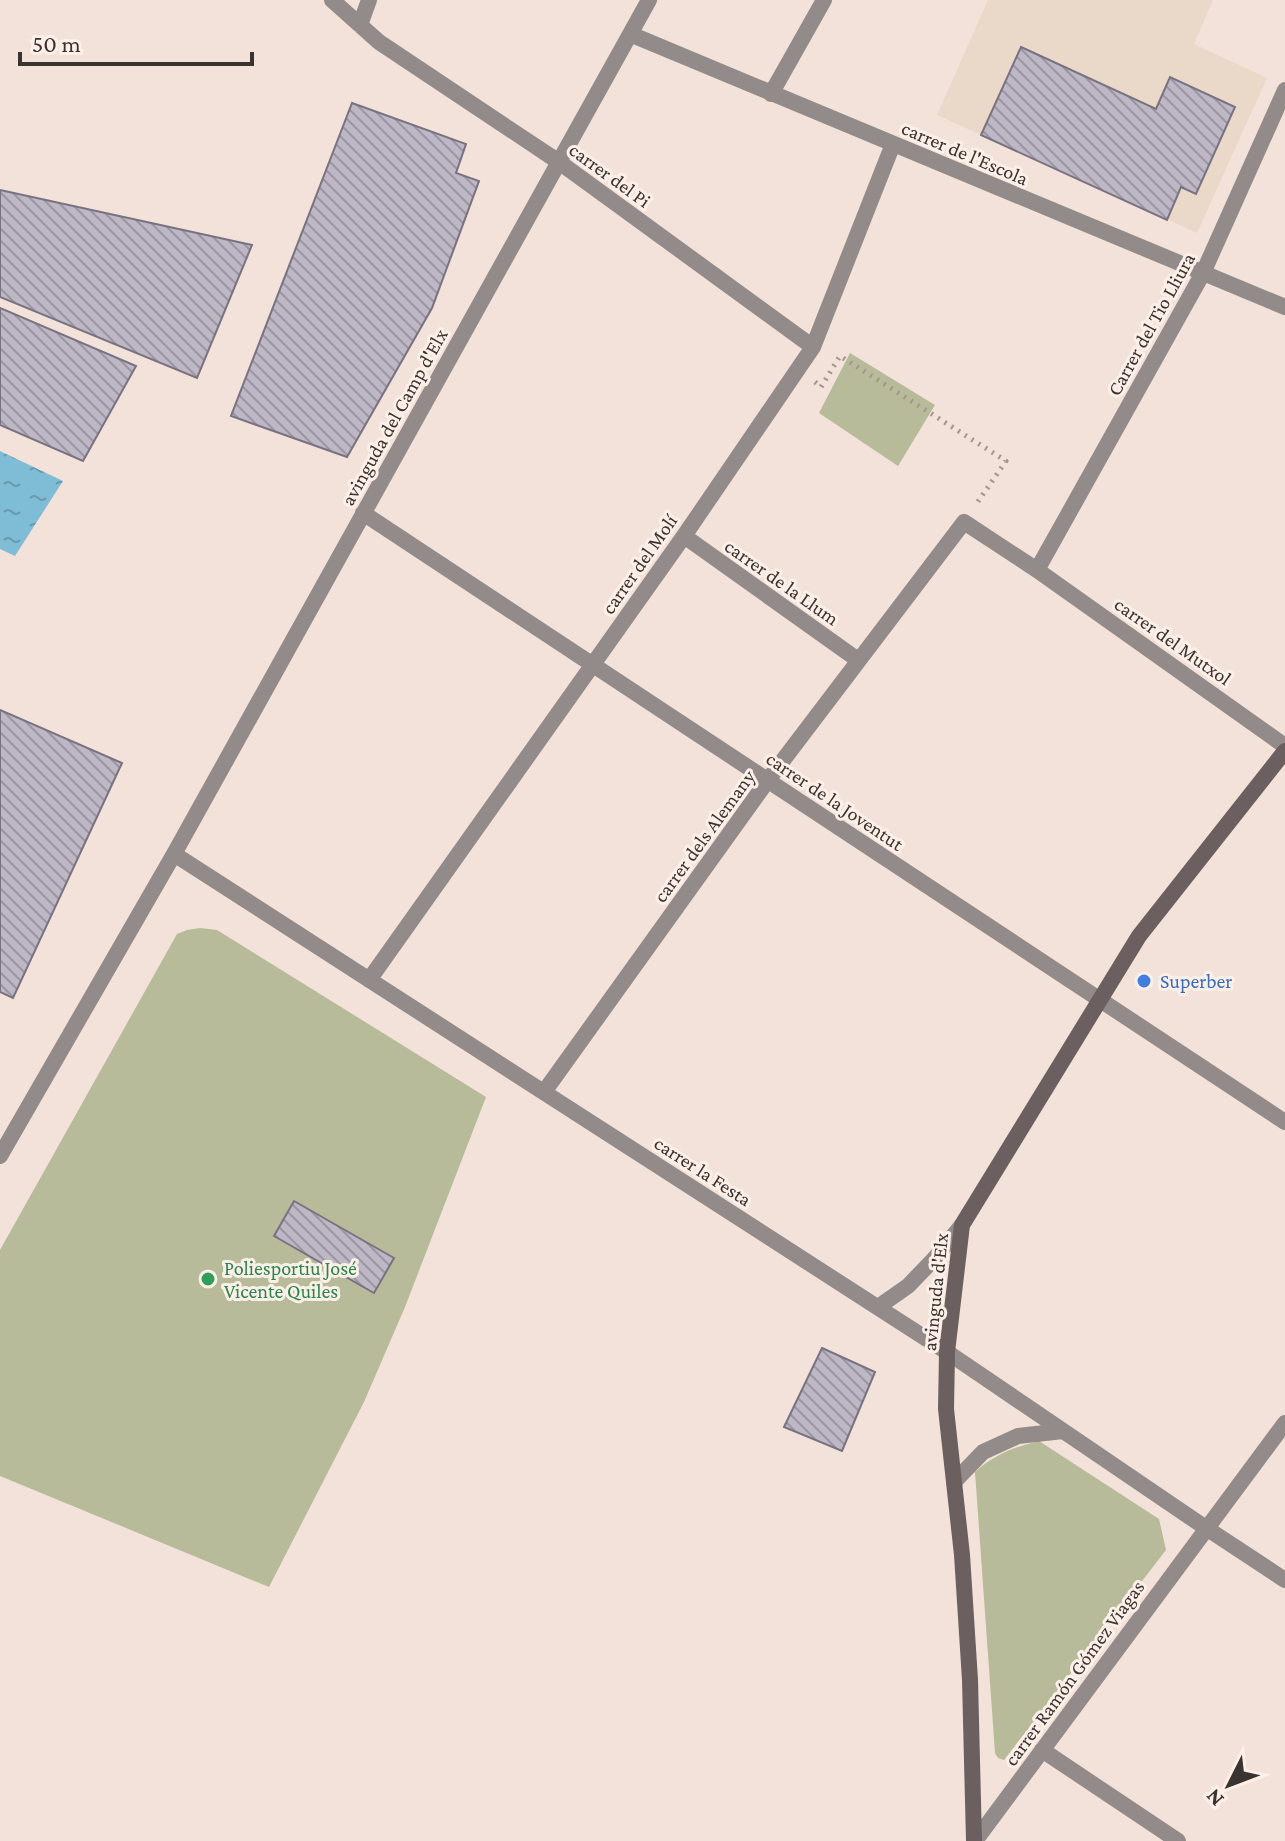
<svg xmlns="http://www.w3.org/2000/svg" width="1285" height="1841" font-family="'Crimson Pro',serif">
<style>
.education{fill:#ead9c8}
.green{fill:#b7bb99}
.water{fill:url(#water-ripples)}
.building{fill:url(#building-back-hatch);stroke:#797280;stroke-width:2}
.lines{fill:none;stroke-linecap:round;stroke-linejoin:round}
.path{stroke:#a39690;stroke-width:5;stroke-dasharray:2 6;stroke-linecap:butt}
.street{stroke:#938b8a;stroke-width:16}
.secondary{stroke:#6b605f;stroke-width:16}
.shop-dot{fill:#3f7fe0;stroke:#fef0e9;stroke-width:3}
.leisure-dot{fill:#2e9e5b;stroke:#fef0e9;stroke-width:3}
.labels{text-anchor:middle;stroke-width:6;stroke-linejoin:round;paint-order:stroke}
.street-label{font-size:20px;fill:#3a3431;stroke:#fef0e9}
.shop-label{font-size:20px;fill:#366cbe;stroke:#fef0e9;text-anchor:start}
.leisure-label{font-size:20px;fill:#27864d;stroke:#fef0e9;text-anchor:start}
</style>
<defs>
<pattern id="water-ripples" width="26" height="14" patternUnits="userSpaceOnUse" patternTransform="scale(2)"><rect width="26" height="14" fill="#7fbdd6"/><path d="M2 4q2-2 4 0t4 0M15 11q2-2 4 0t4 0" fill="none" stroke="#699aae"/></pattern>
<pattern id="building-back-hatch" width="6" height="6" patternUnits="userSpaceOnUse" patternTransform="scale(2)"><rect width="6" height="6" fill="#beb7c6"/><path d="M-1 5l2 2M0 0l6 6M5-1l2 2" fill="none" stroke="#9b96a1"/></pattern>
</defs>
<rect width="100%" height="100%" fill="#f3e2d9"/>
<path class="education" d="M988 0H1213L1194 44 1267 78 1197 233 937 115Z"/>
<path class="green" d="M850 353 935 405 898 466 819 413Z
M200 928 217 930 486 1097 405 1307 364 1402 269 1587 0 1476V1250L177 934 187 930Z
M1039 1441 1159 1519 1166 1550 1004 1760 998 1758 995 1753 975 1472C996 1454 1012 1448 1039 1441Z"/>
<path class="water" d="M0 451 63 481 15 556 0 549Z"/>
<path class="building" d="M1021 47 1156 109 1170 77 1235 107 1196 194 1181 187 1167 220 981 135Z
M352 103 466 144 456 173 479 181 432 308 347 457 231 416Z
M0 190 252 245 197 378 0 297Z
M0 308 136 366 83 461 0 425Z
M0 710 122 763 13 998 0 992Z
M294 1201 394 1258 374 1293 274 1236Z
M822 1348 875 1372 842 1451 784 1427Z"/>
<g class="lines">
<path class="path" d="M815 382 821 387 840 356 1006 461 977 503"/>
<path class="street" d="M332 0 379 42 559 162 813 347
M360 25 369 0
M630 34 1285 307
M771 94 824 0
M363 513 1285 1122
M684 536 858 660
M1037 570 1203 273 1285 90
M174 854 947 1352 1206 1528 1285 1580
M369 980 684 536 813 347 893 144
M544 1092 768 780 964 522 1037 570 1285 746
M0 1156 174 854 649 0
M878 1307 908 1286 934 1259 962 1225
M954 1482 983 1452 1018 1436 1063 1431
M1042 1750 1178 1841
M975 1841 1285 1423"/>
<path class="secondary" d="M974 1841 970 1680 962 1555 946 1409 947 1352 962 1225 1139 936 1285 751"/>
</g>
<circle class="shop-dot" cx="1144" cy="981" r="8"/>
<circle class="leisure-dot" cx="208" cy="1279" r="8"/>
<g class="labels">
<g class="street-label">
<text transform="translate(965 153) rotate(23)" y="7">carrer de l'Escola</text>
<text transform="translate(610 175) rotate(36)" y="7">carrer del Pi</text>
<text transform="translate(1151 324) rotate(-61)" y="7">Carrer del Tio Lliura</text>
<text transform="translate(394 417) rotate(-61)" y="7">avinguda del Camp d'Elx</text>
<text transform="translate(639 564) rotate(-55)" y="7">carrer del Molí</text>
<text transform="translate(782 582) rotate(35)" y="7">carrer de la Llum</text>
<text transform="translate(1173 641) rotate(35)" y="7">carrer del Mutxol</text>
<text transform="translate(835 801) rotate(34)" y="7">carrer de la Joventut</text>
<text transform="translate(704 836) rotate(-54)" y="7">carrer dels Alemany</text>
<text transform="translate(703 1171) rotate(33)" y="7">carrer la Festa</text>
<text transform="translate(935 1292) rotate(-84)" y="7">avinguda d'Elx</text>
<text transform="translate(1074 1673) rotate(-54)" y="7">carrer Ramón Gómez Viagas</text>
</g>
<g class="shop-label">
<text x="1160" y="988">Superber</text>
</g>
<g class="leisure-label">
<text x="224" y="1275">Poliesportiu José<tspan x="224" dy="23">Vicente Quiles</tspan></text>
</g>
</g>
<g transform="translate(1229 1785) rotate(228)" stroke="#fef0e9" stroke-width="6" paint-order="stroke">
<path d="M0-6L14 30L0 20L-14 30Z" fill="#3a3431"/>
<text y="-12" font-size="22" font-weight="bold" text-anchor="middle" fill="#3a3431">N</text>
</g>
<path d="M20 52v12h232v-12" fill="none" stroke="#3a3431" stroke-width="4"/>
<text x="32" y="52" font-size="24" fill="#3a3431" stroke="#fef0e9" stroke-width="6" paint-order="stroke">50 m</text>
</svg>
